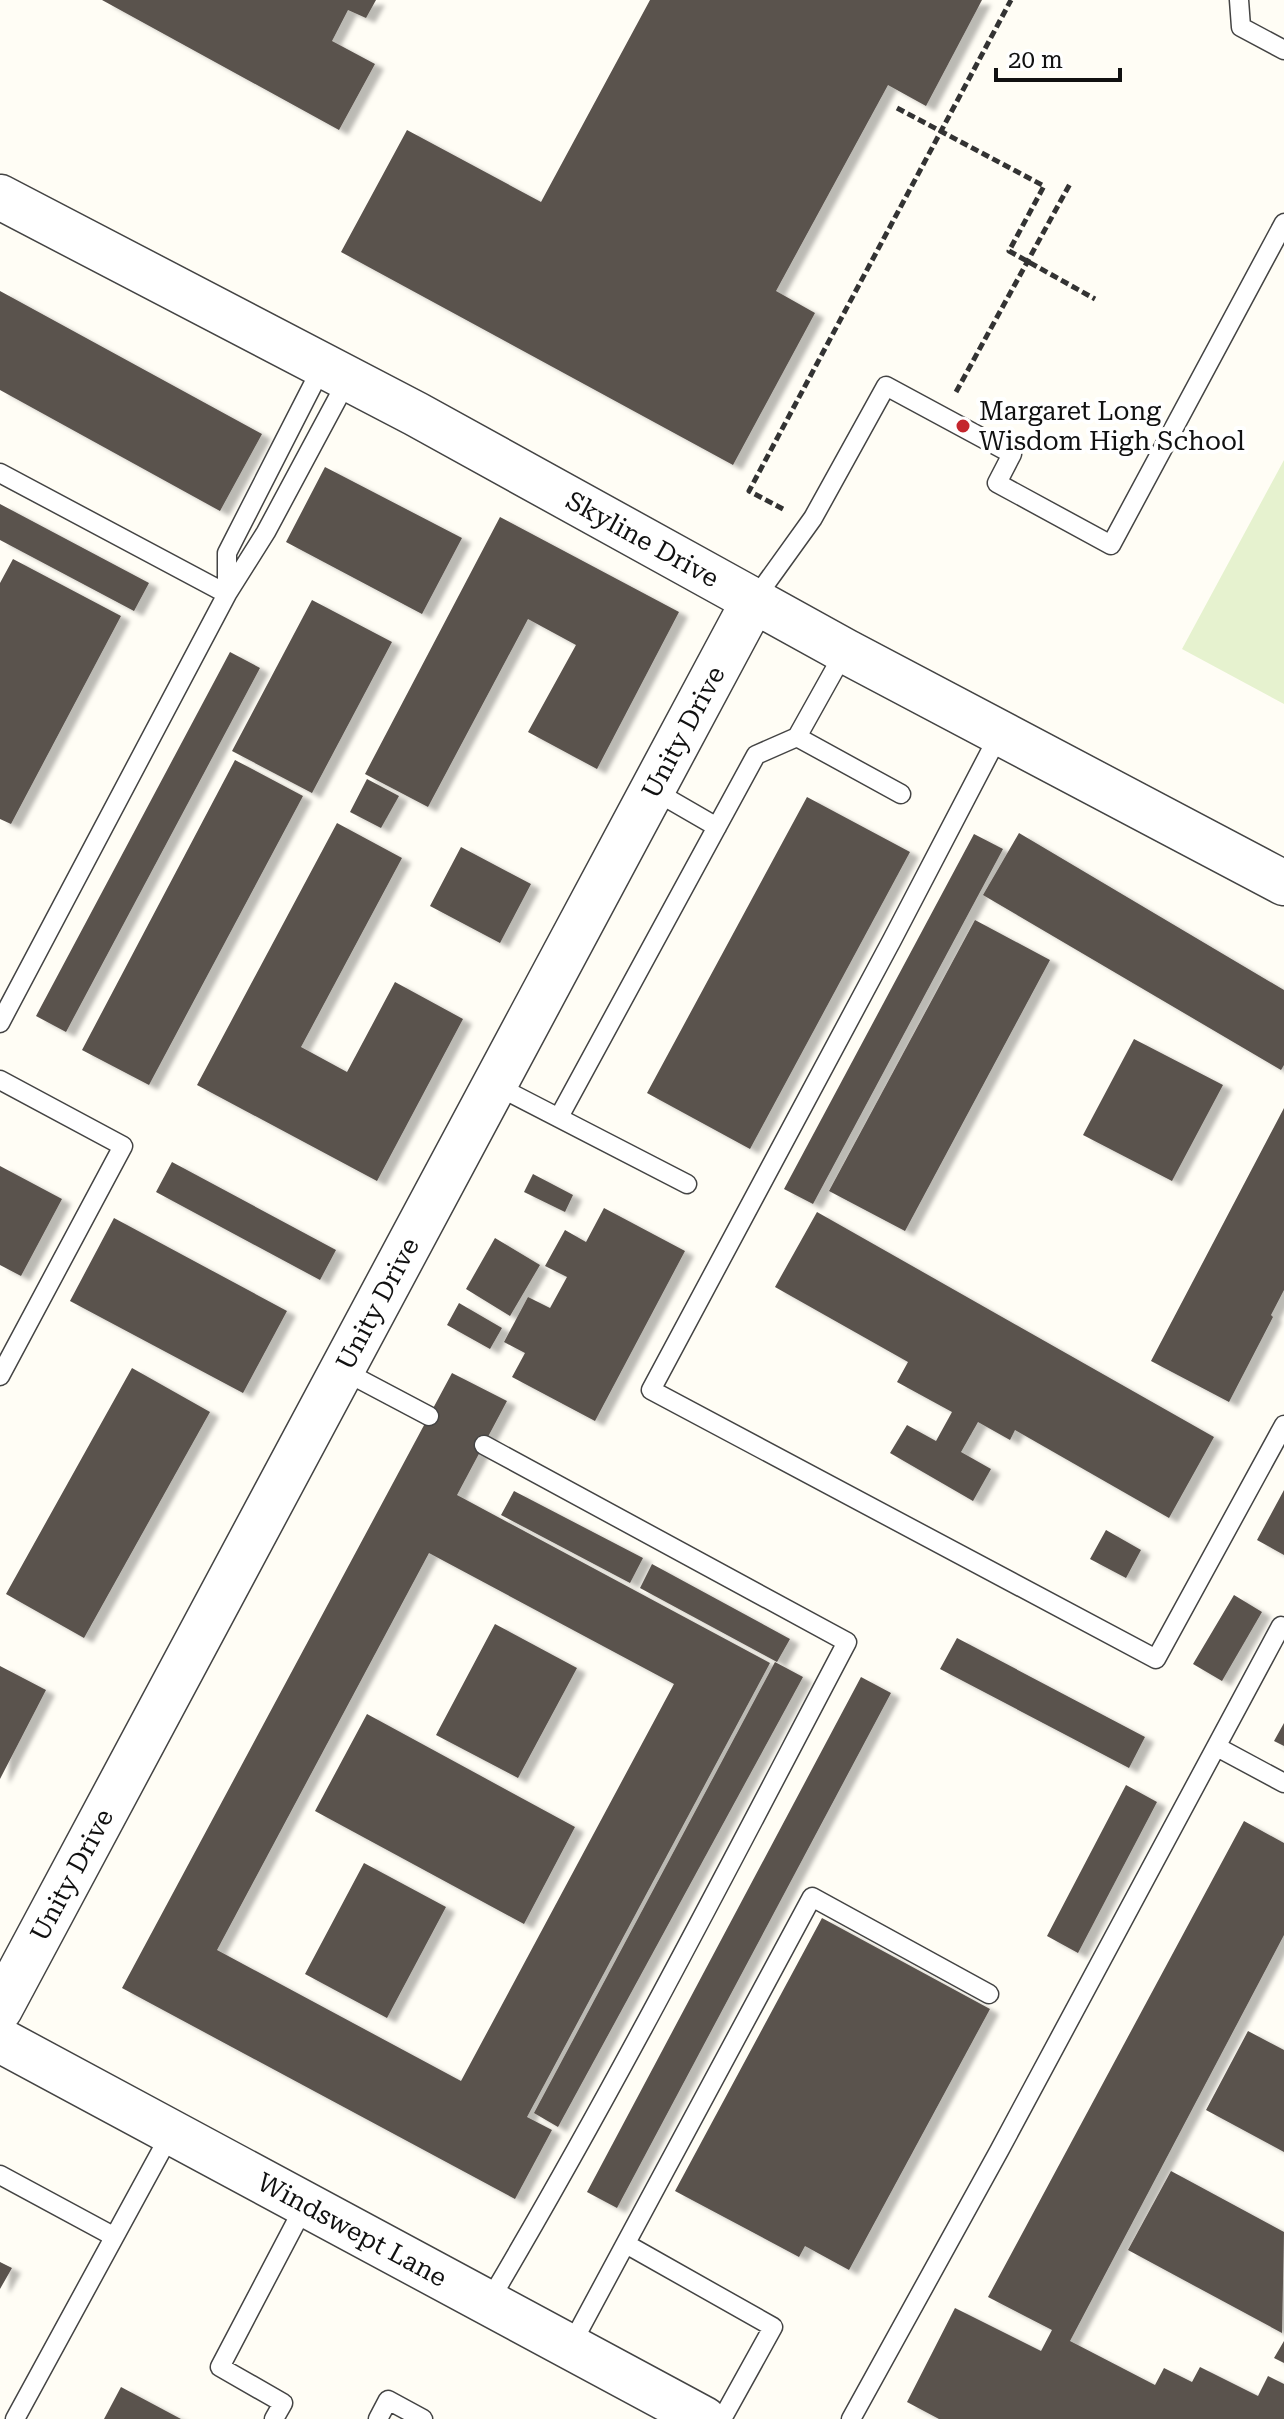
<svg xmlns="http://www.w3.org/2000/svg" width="1284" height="2419" font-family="'Roboto Serif',serif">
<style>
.pitch{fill:#e6f2cf}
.building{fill:#5a524d;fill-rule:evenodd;filter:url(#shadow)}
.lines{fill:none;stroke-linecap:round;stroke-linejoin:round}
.service-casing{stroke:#444;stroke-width:21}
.tertiary-casing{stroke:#444;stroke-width:47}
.path{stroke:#333;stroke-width:5;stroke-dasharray:8 4;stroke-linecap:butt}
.service{stroke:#fff;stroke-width:18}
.tertiary{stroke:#fff;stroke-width:44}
.poi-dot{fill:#c4262e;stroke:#fff;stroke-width:3}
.labels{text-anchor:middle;stroke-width:8;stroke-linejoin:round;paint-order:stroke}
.poi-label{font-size:26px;fill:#111;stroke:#fff;text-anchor:start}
.street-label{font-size:26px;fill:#111;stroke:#fff}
</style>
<defs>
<filter id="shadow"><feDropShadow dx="9" dy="5" stdDeviation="2" flood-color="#0004"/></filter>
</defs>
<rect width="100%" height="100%" fill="#fffdf5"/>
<path class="pitch" d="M1284 460V704L1182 649Z"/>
<path class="building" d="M102 0H376L366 18 348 10 332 41 375 64 339 130Z
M650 0H982L926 106 888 85 776 291 815 313 733 465 341 252 407 130 541 202Z
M0 291 262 434 220 511 0 390Z
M325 467 462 538 422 614 286 542Z
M0 504 149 583 134 611 0 540Z
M500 517 679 612 597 769 528 732 576 645 528 619 428 807 365 774Z
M13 559 121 616 11 824 0 819V583Z
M312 600 392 642 312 793 232 751Z
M230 652 260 668 66 1032 36 1016Z
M235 760 303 796 149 1085 82 1050Z
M367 779 399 796 381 828 350 812Z
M807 797 910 852 750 1149 647 1093Z
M337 823 402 858 301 1047 347 1072 395 982 463 1019 377 1181 197 1085Z
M1019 833 1284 990V1065L1281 1070 983 895Z
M974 834 1003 849 813 1204 784 1189Z
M461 847 531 884 500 943 430 906Z
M975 920 1050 960 905 1231 829 1191Z
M1134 1039 1223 1085 1172 1181 1083 1135Z
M1284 1108V1290L1271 1315 1273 1317 1229 1402 1151 1361Z
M172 1162 336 1250 320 1280 156 1192Z
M0 1166 62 1199 21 1276 0 1265Z
M533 1174 573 1195 565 1212 524 1192Z
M604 1208 685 1251 595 1421 512 1377 525 1353 504 1342 528 1297 550 1308 567 1277 545 1266 565 1230 586 1242Z
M817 1212 1214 1437 1169 1518 1015 1430 1010 1440 978 1422 961 1452 991 1469 973 1501 890 1453 907 1425 936 1441 952 1412 897 1382 908 1362 775 1287Z
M114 1218 287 1311 243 1393 70 1301Z
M495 1238 540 1265 510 1316 466 1289Z
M459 1303 502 1328 490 1349 447 1325Z
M132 1368 210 1412 84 1638 6 1594Z
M452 1373 507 1401 457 1495 770 1663 527 2117 552 2130 515 2199 122 1988ZM429 1553 674 1684 461 2081 217 1950Z
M1284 1490V1555L1257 1540Z
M514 1491 643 1558 630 1583 501 1515Z
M1106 1530 1141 1550 1126 1578 1090 1559Z
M652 1564 790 1639 777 1662 640 1588Z
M1234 1595 1262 1612 1222 1681 1193 1664Z
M495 1624 577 1668 518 1778 436 1735Z
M957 1638 1145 1737 1129 1768 940 1669Z
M775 1662 803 1677 558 2127 534 2113Z
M0 1666 46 1690 0 1779Z
M861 1677 891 1693 617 2208 587 2192Z
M367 1714 575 1827 524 1924 315 1811Z
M1284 1723V1746L1274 1741Z
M1126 1785 1157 1802 1078 1953 1047 1936Z
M1244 1821 1284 1843V1935L1070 2341 1155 2385 1164 2368 1192 2382 1200 2367 1258 2396 1268 2376 1284 2384V2419H939L907 2402 955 2308 1041 2351 1052 2330 988 2297Z
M364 1863 446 1907 387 2018 305 1974Z
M822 1918 990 2009 849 2270 805 2246 799 2257 675 2191Z
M1248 2031 1284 2050V2152L1206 2110Z
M1171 2171 1284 2232 1282 2333 1128 2250Z
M0 2262 12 2268 0 2289Z
M1284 2341V2363L1274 2358Z
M121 2387 181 2419H104Z"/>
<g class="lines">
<defs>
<path id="service" d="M1239 0 1241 27 1284 50
M0 473 227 594
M227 594V553L322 367
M754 600 813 518 886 386 1012 454 997 483 1111 545 1284 223
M1000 733 892 940 651 1390 1156 1659 1284 1425
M797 737 901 794
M653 790 717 827
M0 1023 227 594 266 532 348 379
M0 1080 123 1146 0 1376
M495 1085 687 1184
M559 1117 756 755 797 737 845 651
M342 1370 429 1416
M484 1445 847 1642C730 1864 616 2087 488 2303
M1217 1747 1284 1783
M0 2175 113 2236
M626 2244 773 2327 722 2419
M570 2347 812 1897 989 1994
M15 2419 171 2133
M274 2419 283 2403 220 2367 305 2205
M378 2419 388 2400 423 2419
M851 2419 999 2151 1281 1626 1284 1627"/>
<g id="tertiary">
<path id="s1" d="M0 197 416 414 845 651 1284 883"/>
<path id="s2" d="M0 2009 754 600"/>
<path id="s3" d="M0 2040 704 2419"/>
</g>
</defs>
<use href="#service" class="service-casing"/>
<use href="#tertiary" class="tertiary-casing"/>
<path class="path" d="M897 108 1044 186 1009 251 1095 299
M956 392 1071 182
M783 509 749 491 1011 0"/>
<use href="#service" class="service"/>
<use href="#tertiary" class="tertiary"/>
</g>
<circle class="poi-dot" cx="963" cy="426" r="8"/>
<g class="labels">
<g class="poi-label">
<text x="979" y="420">Margaret Long<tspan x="979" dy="30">Wisdom High School</tspan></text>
</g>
<g class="street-label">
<text dy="9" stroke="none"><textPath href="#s1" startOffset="728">Skyline Drive</textPath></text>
<text dy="9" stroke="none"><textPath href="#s2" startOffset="1448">Unity Drive</textPath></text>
<text dy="9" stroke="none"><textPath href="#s2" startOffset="800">Unity Drive</textPath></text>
<text dy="9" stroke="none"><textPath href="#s2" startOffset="152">Unity Drive</textPath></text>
<text dy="9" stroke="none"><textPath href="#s3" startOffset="400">Windswept Lane</textPath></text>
</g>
</g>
<path d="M996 68v12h124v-12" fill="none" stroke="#111111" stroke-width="4"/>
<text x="1008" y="68" font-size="24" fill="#111111" stroke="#ffffff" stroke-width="6" paint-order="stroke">20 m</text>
</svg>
